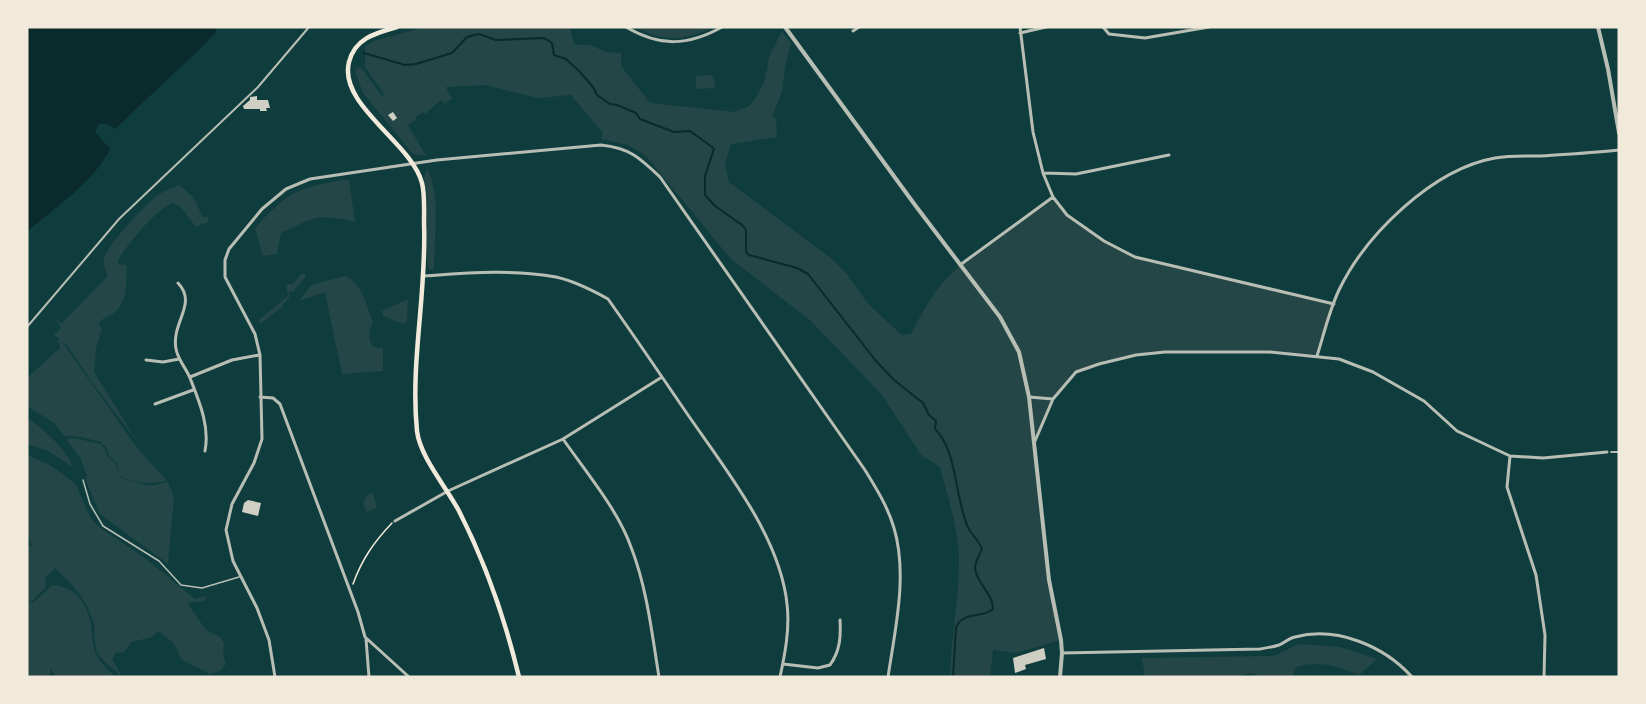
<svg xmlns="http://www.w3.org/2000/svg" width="1646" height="704" font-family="'Sofia Sans Condensed',sans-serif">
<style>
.green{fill:#244646}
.water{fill:#0a2a2b}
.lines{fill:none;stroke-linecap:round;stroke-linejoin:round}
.stream{stroke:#0a2a2b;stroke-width:2}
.building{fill:#cfcfc3}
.path{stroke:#f1e9da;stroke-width:1.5}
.service{stroke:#b8beb3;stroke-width:1.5}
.pedestrian{stroke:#b8beb3;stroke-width:2}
.minor{stroke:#b8beb3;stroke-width:3}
.tertiary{stroke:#b8beb3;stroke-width:4}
.secondary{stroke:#f1e9da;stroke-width:4.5}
</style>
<rect width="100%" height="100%" fill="#0f3d3e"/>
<path class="green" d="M426 27H568L571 30 574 45H590L606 52 621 53V66L650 103 735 112 749 106 757 96 765 80 769 57 782 31 791 43 785 67 782 92 772 116 776 118 777 137 731 144 725 164 729 182 832 259 847 274 868 304 902 335 911 334C921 315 931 295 946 279 975 249 1019 222 1053 197L1067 215 1080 226 1135 257 1334 304 1317 356 1270 352H1165L1136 355 1099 364 1076 372 1053 399 1033 445 1049 580 1061 640 1016 653 993 650 990 677H950C951 638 959 601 959 562 959 530 948 498 940 467L921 455 882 395 811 321 731 259 646 156 628 145 601 139 603 133 571 95 538 98 485 85 446 87 452 99 444 104 441 100 425 114 423 112 415 117 416 120 408 125 426 156 413 154 363 93 355 71 358 67 362 69 382 96 385 95 365 67V47L373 41Z
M635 27H713C685 41 663 42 635 27Z
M711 75 714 78 715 88 696 89V76Z
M427 168C441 197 434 236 434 268L430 271 427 263V201L424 177Z
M349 179 355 222C317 213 315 217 281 233L277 254 263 256 255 228C289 190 300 187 349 179Z
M179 185 193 197 203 217H208V222L196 227 181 207 173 203C156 209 127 245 118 260V264L127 265C126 279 128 301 116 311 111 316 105 317 100 321L99 325 102 328 96 348 94 372 137 441 94 385 67 345 54 335 61 328 54 316 61 324 108 276C105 270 103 265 104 258 108 245 146 203 158 195 165 190 173 188 179 185Z
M304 273 306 276 293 292H289L290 296 280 309 260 324 259 320 288 296 286 284H293L301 274Z
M345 276C363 284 366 305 373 322 369 329 367 341 374 347L383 348V371L342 374 325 292 299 301 311 285Z
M408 299 407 322 403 324 383 316 382 311Z
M60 339 138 449 167 481C150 484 136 484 120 476L116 462 109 456 107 449 101 442 76 436H64L54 423 27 406V378L60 348V344L57 340Z
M30 420C47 432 65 448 73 467L48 451 27 444V423Z
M74 438 101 444 105 449 107 456 115 463 121 478 149 486 168 482 174 497 168 564 100 514 85 479 87 476 81 459 66 439Z
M27 455 48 464 75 483 91 519 99 527 145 558 195 599 208 596 203 601 187 603 206 630 220 637 224 643 223 655 226 664 220 671 210 674 184 661 180 657 174 643 158 631 152 637 132 642 124 652 116 653 112 659 122 677H120C114 667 104 664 98 654 93 643 96 631 93 621 86 598 72 584 55 568L45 578 46 587 32 601 28 602 33 603 52 585C76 587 87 603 91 625 92 633 92 641 94 649 97 659 104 665 110 673L112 672 113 677H57L50 669V677H27V548L32 546 27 532Z
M373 493 377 508 366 512 363 502 368 494Z
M1299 644 1340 647 1377 659 1359 675C1336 666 1321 660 1296 667L1292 677H1262L1251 673 1233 677H1145L1142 658 1274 656Z"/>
<path class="water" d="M27 27H217L216 32 204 45 115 129 107 124H99L95 132 110 149C94 182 55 207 27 232Z"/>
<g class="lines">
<path class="stream" d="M364 53 405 65 416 64 452 53 467 37 479 34 496 40 544 38 552 43 554 55 566 59 579 71 593 87 597 95 610 104 617 105 636 113 640 119 674 132 690 131 712 147 714 149 705 176V195L715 206 742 225 746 230V252L749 255 797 268 808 274 876 361 894 380 923 403 929 415 936 421 935 429C957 450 955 497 967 525 970 534 979 540 982 549 980 554 975 562 975 568 976 583 993 593 993 609 982 619 965 610 956 627L953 677"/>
</g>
<path class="building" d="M257 96V100H268L270 108H266L267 111H260V109H244L243 106 250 100V97Z
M393 112 397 118 393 121 388 115Z
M248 500 261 503 258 516 242 512 244 503Z
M1044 648 1046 659 1025 665 1026 669 1015 673 1013 658Z"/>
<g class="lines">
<path class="path" d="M1611 452H1619
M353 584C362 559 374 542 392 523"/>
<path class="service" d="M83 480 90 504 103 526 159 561 181 585 202 588 239 577"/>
<path class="pedestrian" d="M27 327 119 219 258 87 309 27"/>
<path class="minor" d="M626 27C660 47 688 46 722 27
M1020 27 1033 132 1043 173 1053 197 1067 215 1104 241 1135 257 1334 304
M1103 27 1109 34 1145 38 1209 27
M853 31 859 27
M1020 33 1046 27
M1044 173 1076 174 1169 155
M960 265 1053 197
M424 276C467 273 513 269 556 277 574 281 592 290 608 299 635 337 662 377 688 415 726 470 780 537 787 604 790 628 785 654 780 677
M178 283C198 304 171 322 176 349 178 360 186 368 190 378 199 401 210 426 205 451
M1317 356C1324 334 1329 311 1339 290 1366 234 1433 169 1495 158 1510 155 1526 156 1541 156 1567 154 1593 153 1619 150
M146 360 163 362 179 359
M190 377 232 360 259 355
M260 397 273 398 280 404 358 612 365 637 409 677
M1029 397 1053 399
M155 404 193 390
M563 439C586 472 618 510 631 547 647 588 652 634 659 677
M1035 441 1053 399 1076 372 1099 364 1136 355 1165 352H1270L1339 359 1373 372 1424 401 1457 431 1510 456 1543 458 1607 452
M1510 456 1507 487 1536 575 1545 635 1544 677
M395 521 448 491 563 439 662 377
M366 639 369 677
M1062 653 1260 649C1266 648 1273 647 1279 645 1284 643 1289 638 1295 637 1337 626 1384 646 1412 677
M783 664 818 668 830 665C840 651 841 637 840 620
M275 677 269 640 257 608 233 561 226 530 232 504 254 463 262 439 260 355 255 334 225 277V260L229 249 262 209 286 189 310 179 437 160 601 145C630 148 640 158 660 177L865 470C876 488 888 507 894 528 908 575 895 630 888 677"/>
<path class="tertiary" d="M785 27 915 205 1000 317 1019 352 1029 397 1049 580 1061 640 1062 653 1060 677
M1598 27 1608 69 1619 133"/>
<path class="secondary" d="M397 27C376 33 355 38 349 62 338 105 412 143 422 183 425 195 424 210 424 223 427 292 410 362 417 431 420 457 447 488 459 511 486 564 505 619 519 677"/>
</g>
<rect width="1646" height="704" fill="none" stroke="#f1e9da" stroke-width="57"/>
</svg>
